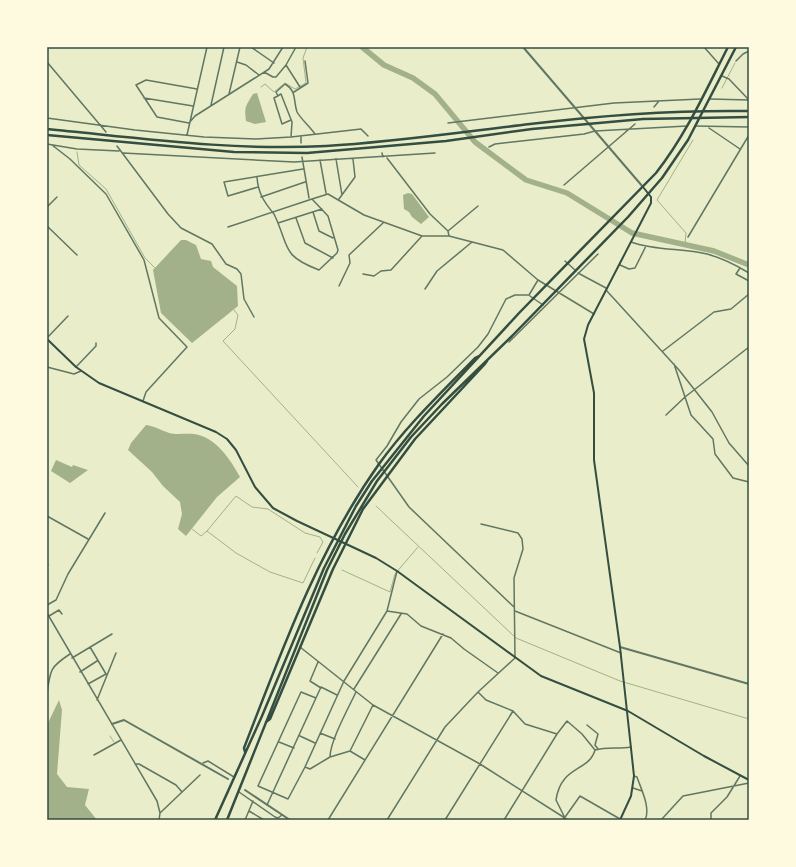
<svg xmlns="http://www.w3.org/2000/svg" width="796" height="867" font-family="'PT Serif',serif">
<style>
.water{fill:#a3b18a}
.lines{fill:none;stroke-linecap:round;stroke-linejoin:round}
.stream{stroke:#a3b18a;stroke-width:1}
.river{stroke:#a3b18a;stroke-width:5.5}
.minor{stroke:#617663;stroke-width:1.5}
.tertiary{stroke:#617663;stroke-width:2}
.secondary{stroke:#344e41;stroke-width:2}
.trunk{stroke:#344e41;stroke-width:2.5}
.motorway{stroke:#344e41;stroke-width:2.5}
.neatline{fill:none;stroke:#344e41;stroke-width:1.5}
</style>
<rect width="100%" height="100%" fill="#e9edc9"/>
<path class="water" d="M257 93 266 122 255 124 246 121C244 106 246 106 253 94Z
M408 193 412 194 429 217 421 224 412 217 409 212 404 209 403 195Z
M181 240H186L196 245 201 259 211 261 213 267 237 286 238 306 192 343 161 313 153 270Z
M146 425C154 426 161 430 169 433 177 435 186 433 194 434 216 437 230 459 240 477L217 497 186 536 178 529 182 514 180 502 163 486 152 472 128 450 131 443Z
M56 460 72 467 73 465 88 470 70 483 51 471Z
M59 700 62 710 57 774 67 787 89 789 85 805 97 820H47V725Z"/>
<g class="lines">
<path class="stream" d="M261 87 265 84 274 92 285 83 295 89 306 83 303 58 307 47
M722 88 735 63
M77 152 79 165 106 189 145 258 155 268
M685 244 686 233 657 200 693 140
M234 310 238 315 235 329 223 341 358 487
M376 506 516 638 620 681 749 719
M192 529 201 536 207 531 236 553 270 572 303 583 315 558
M207 531 236 496 252 507 268 509 305 533 320 537 323 542 317 553
M342 570 390 592 395 574 418 547
M110 736 114 742"/>
<path class="river" d="M362 47 384 65 413 78 435 94 475 142 526 180 567 193 632 233 714 251 749 265"/>
<path class="minor" d="M251 47 274 63
M704 47 719 64
M736 61 743 54 749 51
M47 62 106 132
M237 62 246 65 259 75
M286 65 300 87
M264 72 273 77H276L286 65 296 47
M722 76 729 79 748 99
M294 92 308 83 305 61
M229 94 240 47
M278 96 276 92 285 84C297 91 293 100 297 112 301 119 310 127 315 134
M144 98 193 106
M710 99 749 100
M211 105 224 47
M654 107 659 101
M47 118 135 130 204 137 256 139 291 137 361 129 368 136
M291 120 282 124 274 98 281 94 292 122 291 137
M189 123 157 117 136 85 146 80 197 89
M189 123 195 116 269 69 283 47
M448 123 614 103 700 99
M695 126 749 127
M709 128 740 149
M187 135 207 47
M301 137V143
M47 144 77 149 119 151
M52 145 70 159 106 194 144 260 159 318 187 347 146 392 143 401
M117 146 168 214 181 228 212 244 226 264 237 269 241 274 244 299 254 317
M489 147 495 144 584 134 595 131 687 126
M123 153 294 162 435 153
M382 153 383 157
M302 157 309 198
M387 158 430 214 448 231 449 236
M336 159 342 195
M320 160 326 193
M564 185 635 124
M258 187 228 196 224 182 303 169
M261 197 305 182
M312 199 328 194 364 215 422 236H449L503 250 538 280 594 314
M339 199 355 177 353 159
M47 207 57 197
M313 212 319 231 333 238
M296 218 305 243 333 258
M278 223 322 209
M47 226 77 255
M228 227 312 199 328 216 338 250 337 253 319 270C280 255 290 247 274 214 264 202 258 193 257 177
M448 231 478 206
M688 237 749 135
M631 242C656 251 682 248 707 254 722 258 736 265 749 273
M565 261 575 270
M620 265 629 269 635 268 646 246
M740 268 736 274 749 281
M578 273 606 288
M363 274 374 276 381 271 391 270 422 236
M339 286 350 263 349 255 383 223
M425 289 437 271 472 242
M606 290 679 370 712 412 729 443 749 466
M530 296 543 305
M47 338 68 316
M509 342 598 254
M663 351 714 312 731 309 749 294
M674 364 691 415 713 439 715 454 733 478 749 482
M47 367 74 374 81 371
M76 367 96 346V343
M666 415 685 397 749 347
M47 516 88 539
M47 565H48
M47 605 56 600 68 574 105 513
M514 607 409 507 376 460 387 446 401 422 419 399 447 377 478 347 488 334 506 299 515 295H529L538 280
M387 611 407 614 421 626 451 638 464 649 498 673
M515 611 621 653
M47 613 157 801 160 813 159 820
M49 616 59 610 62 614
M90 647 106 674
M300 647 373 705 480 764 568 820
M72 658 112 634
M318 662 310 681 321 688
M80 672 97 661
M88 684 106 674
M354 689 401 614
M478 692 486 700 513 711 525 724 557 734 504 820
M47 694C50 670 50 667 70 654
M316 698 301 692 258 786 288 799 305 767 344 681 387 611 397 571
M97 700 116 653
M587 725 598 734 595 745 598 749
M320 733 335 739
M557 734 567 721 582 734 595 750
M300 736 315 743
M279 742 294 748
M350 751 373 705
M94 755 121 740
M330 757C330 741 349 707 356 692
M203 763 208 761 234 777
M135 764H139L176 785 182 792
M305 767 310 769 330 757 350 751 365 760
M634 776 637 777C641 789 651 808 645 820
M633 788 642 791
M239 792 275 817 278 818 282 815
M267 805 321 687 337 695
M249 811 264 820
M160 813 200 775
M564 816 556 800C561 765 589 772 595 750 607 747 619 749 631 747
M245 820 253 801
M328 820 443 634
M387 820 445 727 478 692 515 658 514 578 523 549 522 539 518 533 481 524
M445 820 513 711
M563 820 580 796 620 819
M661 820 683 796 749 783
M711 820V813L727 797 740 776"/>
<path class="tertiary" d="M523 47 643 187
M620 647 749 684
M112 724 124 720 228 779
M245 790 290 820
M748 820 749 818"/>
<path class="secondary" d="M47 339 76 367 99 383 216 432 227 439 236 450 255 487 273 508 297 521 376 558 397 571 541 676 628 711 704 756 749 780
M620 820 631 796 634 776 620 647 594 460V393L584 339 588 325 651 203V197L643 187"/>
<path class="trunk" d="M266 722 270 719 333 569 363 509 415 439 484 365 487 361
M245 752 244 748C282 650 318 550 379 464 407 425 442 392 475 358L479 356
M215 820 262 716 324 568 356 506 372 481 424 416 520 312 656 173C686 135 706 90 728 47
M227 820 327 570 345 534 377 481 411 437 442 404 512 336 628 217 662 178 688 140 736 47"/>
<path class="motorway" d="M47 129C140 138 232 151 326 146 394 142 462 132 530 124 603 115 676 110 749 111
M47 135 234 152 307 153 446 141 532 129 643 119 749 117"/>
</g>
<rect width="796" height="867" fill="none" stroke="#fefae0" stroke-width="96"/>
<rect x="48" y="48" width="700" height="771" class="neatline"/>
</svg>
